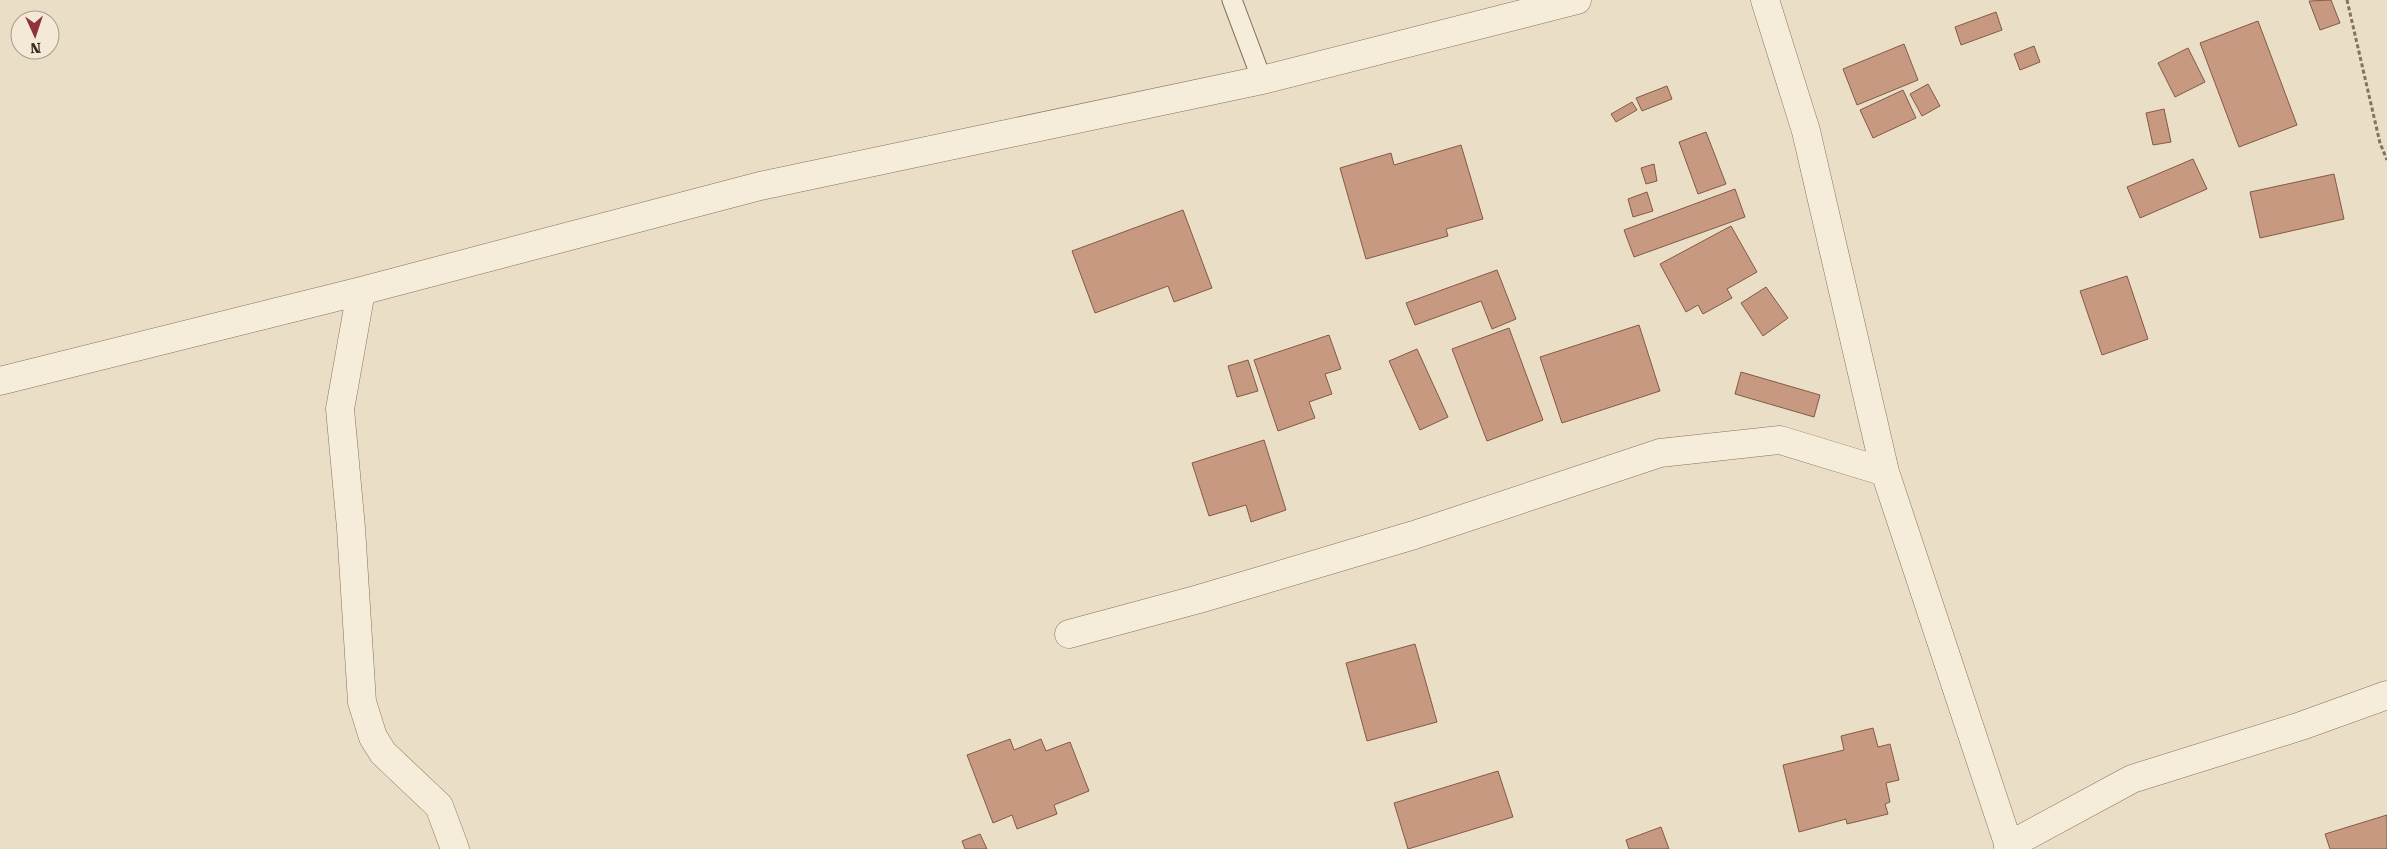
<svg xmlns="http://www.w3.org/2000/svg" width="2387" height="849" font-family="'Roboto Serif',serif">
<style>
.building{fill:#c69980;stroke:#835a46}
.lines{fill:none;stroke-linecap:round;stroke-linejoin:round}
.lane-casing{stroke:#85715e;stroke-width:21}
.street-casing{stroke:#85715e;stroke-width:29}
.path{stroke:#85715e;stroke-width:3;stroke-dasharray:4 2.5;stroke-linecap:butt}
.lane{stroke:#f6ecda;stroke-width:19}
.street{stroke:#f6ecda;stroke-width:28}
</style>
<rect width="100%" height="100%" fill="#ebdec7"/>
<path class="building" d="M2331 0 2340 23 2320 30 2309 1Z
M1996 12 2002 30 1961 45 1955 27Z
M2258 21 2297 125 2239 147 2200 43Z
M1904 44 1918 80 1857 105 1843 69Z
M2034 46 2040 62 2020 70 2014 54Z
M2188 48 2205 82 2175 97 2158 63Z
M1928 84 1940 106 1922 116 1910 94Z
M1667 86 1672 99 1642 111 1636 98Z
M1903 90 1916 118 1873 138 1860 110Z
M1632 102 1637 110 1616 122 1611 114Z
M2164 109 2171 142 2153 145 2146 113Z
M1706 132 1726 184 1698 194 1679 142Z
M1461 145 1483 219 1446 229 1448 236 1366 259 1340 168 1391 153 1394 165Z
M2193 159 2207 189 2140 218 2127 187Z
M1654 164 1657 181 1646 184 1641 168Z
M2334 174 2344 219 2260 238 2250 192Z
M1735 189 1745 217 1634 257 1624 230Z
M1647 192 1653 211 1633 217 1628 199Z
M1183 210 1212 288 1174 302 1168 286 1095 313 1072 251Z
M1731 226 1757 272 1727 289 1732 298 1703 314 1698 305 1686 312 1660 264Z
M1497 270 1516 319 1492 329 1481 301 1415 325 1406 303Z
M2127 276 2148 339 2102 355 2080 291Z
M1766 287 1788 318 1763 336 1741 303Z
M1639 325 1660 391 1562 423 1540 357Z
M1509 328 1543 420 1487 441 1452 349Z
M1329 335 1341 369 1325 374 1332 394 1309 402 1315 418 1278 431 1254 360Z
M1417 349 1448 417 1420 430 1389 361Z
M1248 360 1258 391 1237 397 1228 366Z
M1741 372 1820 395 1814 417 1735 394Z
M1264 440 1286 510 1251 522 1246 505 1209 516 1192 463Z
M1415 644 1437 722 1367 741 1346 663Z
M1873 728 1878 747 1890 744 1899 780 1886 783 1890 802 1885 804 1888 814 1847 824 1846 819 1799 832 1783 765 1844 750 1841 736Z
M1010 739 1014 750 1041 739 1046 751 1070 742 1089 791 1054 805 1057 814 1017 829 1012 815 993 823 967 755Z
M1498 771 1513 817 1408 849 1394 803Z
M2387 815V849H2330L2325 834Z
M1661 827 1669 849H1629L1626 840Z
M980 834 987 849H965L962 841Z"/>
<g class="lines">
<defs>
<path id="lane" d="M1232 0 1262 80"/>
<path id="street" d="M1765 0 1806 131 1885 472 2010 849
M361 291 340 409 351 528 362 702 373 737 383 753 439 806 455 849
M0 381 361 291 760 186 1262 80 1577 0
M1069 634 1199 599 1414 535 1660 453 1780 440 1885 472
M2008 846 2132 779 2301 726 2387 695"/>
</defs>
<use href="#lane" class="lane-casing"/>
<use href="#street" class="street-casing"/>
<path class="path" d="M2347 0 2380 143 2387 160"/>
<use href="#lane" class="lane"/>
<use href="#street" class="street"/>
</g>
<g transform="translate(35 35) rotate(177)"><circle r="24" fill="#f3e9d6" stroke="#a89d8e"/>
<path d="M0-4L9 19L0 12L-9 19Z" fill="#903339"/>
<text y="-8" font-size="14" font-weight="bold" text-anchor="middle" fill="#372a21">N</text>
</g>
</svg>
